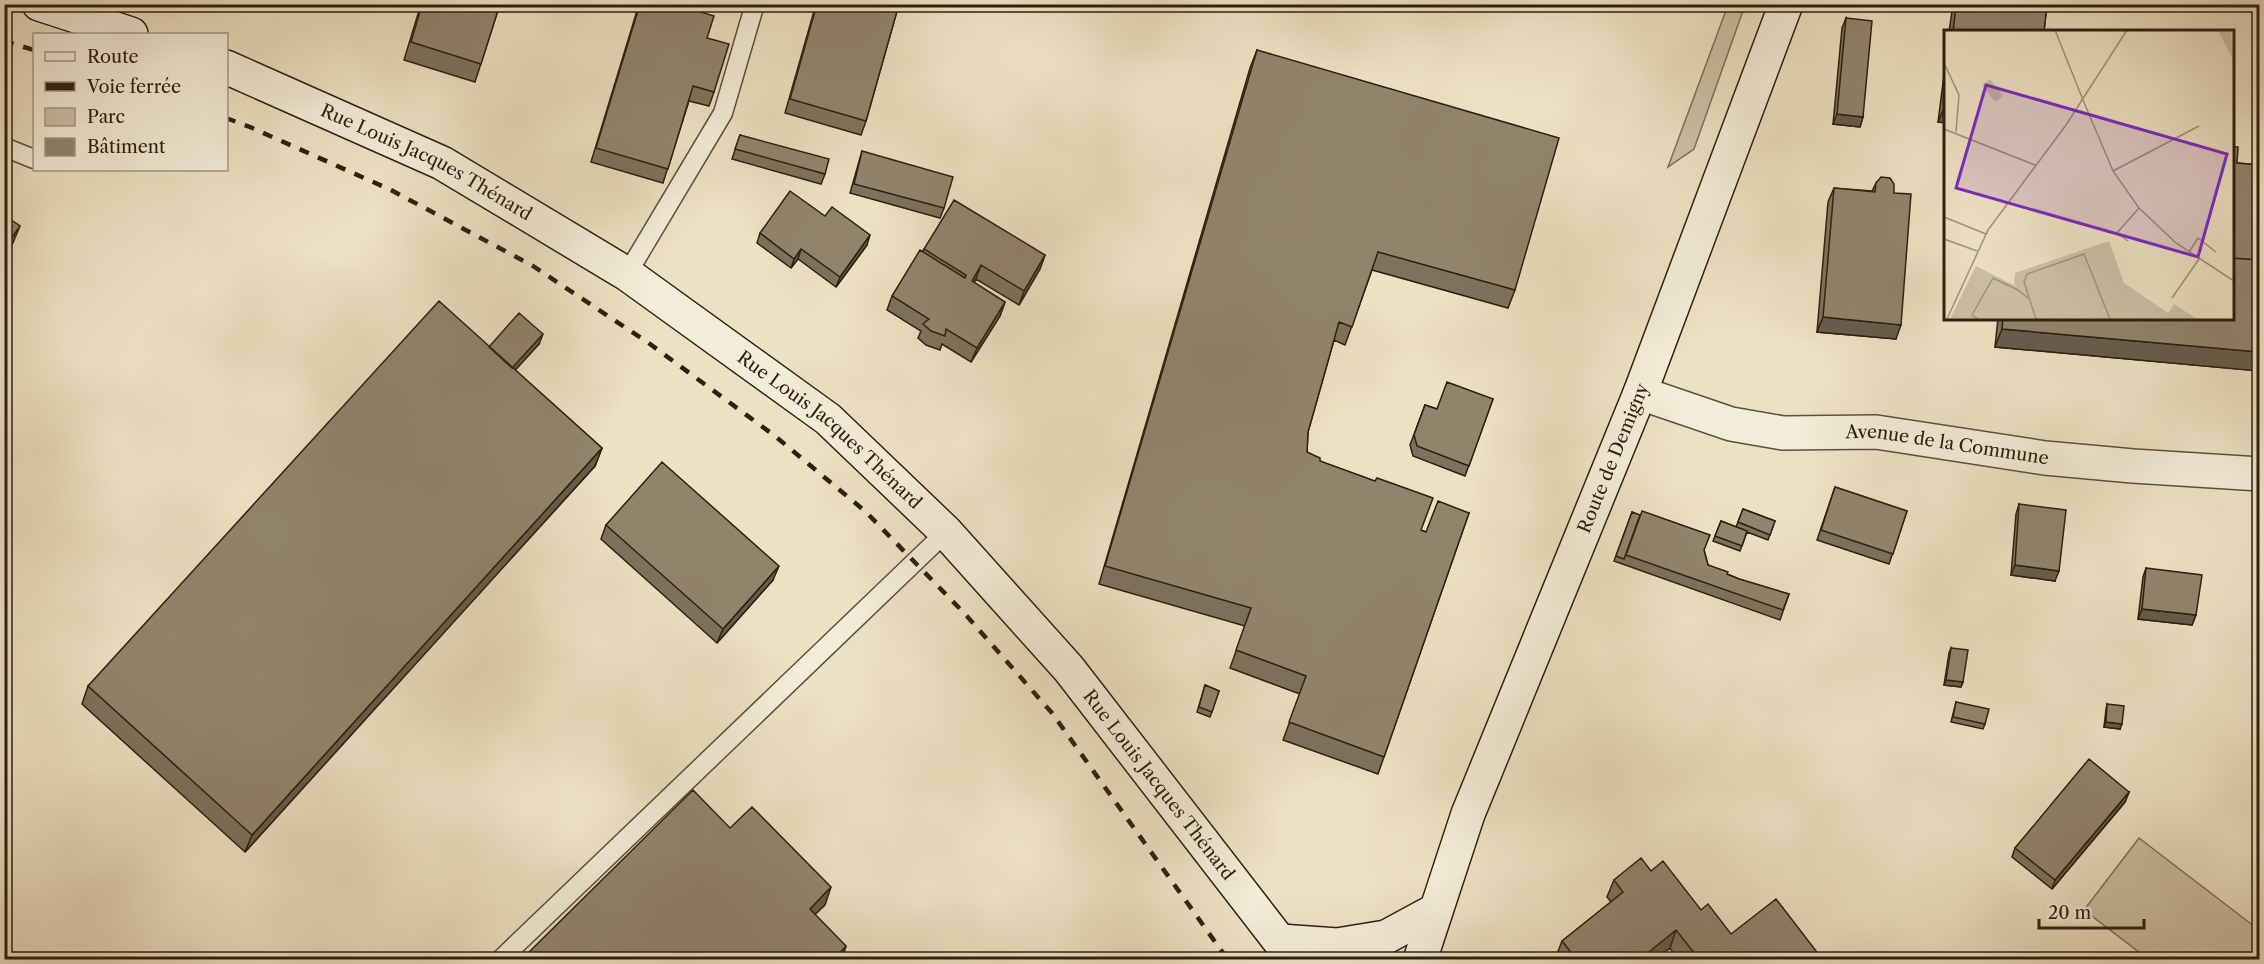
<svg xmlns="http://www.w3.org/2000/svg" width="2264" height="964" font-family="'Libre Caslon Text',serif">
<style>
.green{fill:#ccc0a5;stroke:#7c705a;stroke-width:1.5}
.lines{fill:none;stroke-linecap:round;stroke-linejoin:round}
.lane-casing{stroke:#5d503d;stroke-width:21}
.street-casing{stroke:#5d503d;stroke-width:36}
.secondary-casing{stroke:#2d2010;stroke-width:36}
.lane{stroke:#f3ecd8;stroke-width:18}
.street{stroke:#f3ecd8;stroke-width:33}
.secondary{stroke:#f3ecd8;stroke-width:33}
.rail{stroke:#2d2010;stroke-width:4.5;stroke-dasharray:10 10;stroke-linecap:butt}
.wall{fill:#7d725e;stroke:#2d2010;stroke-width:1.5}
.shaded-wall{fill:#665c4c;stroke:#2d2010;stroke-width:1.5}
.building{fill:#91846d;stroke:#2d2010;stroke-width:1.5}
.labels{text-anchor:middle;stroke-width:4.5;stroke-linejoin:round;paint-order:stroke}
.street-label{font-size:18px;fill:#2d2010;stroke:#f3ecd8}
.inset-road{fill:none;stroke:#a0947b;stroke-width:1.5}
.view{fill:#7b2cbf;fill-opacity:0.15;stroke:#7b2cbf;stroke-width:3}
.inset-edge{fill:none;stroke:#2d2010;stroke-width:3}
</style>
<rect width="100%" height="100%" fill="#ede1c3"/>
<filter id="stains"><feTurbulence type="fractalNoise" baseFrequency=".00333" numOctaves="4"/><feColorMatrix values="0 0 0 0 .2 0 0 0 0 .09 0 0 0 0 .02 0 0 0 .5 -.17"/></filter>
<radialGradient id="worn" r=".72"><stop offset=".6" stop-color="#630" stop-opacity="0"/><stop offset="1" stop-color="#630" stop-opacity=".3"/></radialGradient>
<path class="green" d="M1728 5H1745L1694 149 1668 167Z
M2139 838 2259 930V959H2148L2084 910Z"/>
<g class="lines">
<defs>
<path id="lane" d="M4 147 34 159
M627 274 723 113 754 7 748 4
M500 960 946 532"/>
<g id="street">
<path id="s1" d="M1640 393 1731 424 1783 433 1876 432 2045 458 2133 466 2260 474"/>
</g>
<g id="secondary">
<path d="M39 4 131 34"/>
<path id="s2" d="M226 67 442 163 627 274 828 419 946 532 1069 669 1294 960"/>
<path d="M1280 941 1337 945 1386 937 1436 910"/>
<path id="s3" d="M1420 960 1468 814 1640 393 1786 4"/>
</g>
</defs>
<use href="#lane" class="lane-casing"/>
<use href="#street" class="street-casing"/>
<use href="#secondary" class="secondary-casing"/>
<use href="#lane" class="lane"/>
<use href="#street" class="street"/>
<use href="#secondary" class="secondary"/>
<path class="rail" d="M4 41 34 50
M226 118 250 127 391 190 533 266 650 344 775 436 866 512 965 614 1052 713 1228 960"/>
</g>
<path class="wall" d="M421 4H500L475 82 404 60Z
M579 4H588L587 7Z
M639 4H675L714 92 709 106 689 101 663 183 591 162Z
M816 4H899L866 121 861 135 785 113Z
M1953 4H2047L2044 32H1949Z
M1846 18 1863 117 1860 127 1833 124 1842 28Z
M1257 50 1515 290 1508 308 1372 270 1345 345 1334 340 1308 432 1307 452 1421 530 1426 532 1469 513 1378 774 1283 740 1300 694 1230 668 1245 626 1099 584 1250 68Z
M1946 59V123L1938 122Z
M740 135 825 174 821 184 732 159Z
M862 151 944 208 940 218 850 193Z
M2237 163 2259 165V371L1995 347 1998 318H2232Z
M1876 183 1896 339 1817 332 1828 202 1834 188 1872 191Z
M825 216 867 245 836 287 798 259 791 268 757 243 760 233Z
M924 249 1045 255 1040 269 1019 305 976 279 974 283 1005 302 1000 316 971 362 942 344 940 350 926 345 918 338 921 331 887 310 892 296Z
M539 344 515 370 602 448 595 466 245 852 82 704 88 686 489 347Z
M1493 399 1465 476 1413 456 1410 445 1425 405 1437 409Z
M1835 487 1907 511 1889 564 1817 540Z
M2019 504 2055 581 2011 575 2016 514Z
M1743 509 1775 521 1768 540 1747 532 1740 551 1713 541 1721 521 1736 527Z
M1632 512 1704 550 1708 565 1727 574 1739 579 1789 594 1780 620 1614 561Z
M606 525 773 580 717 643 601 539Z
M2146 568 2196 615 2192 625 2138 619 2143 577Z
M2259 574V625L2253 624Z
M1951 648 1963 682 1961 687 1944 685 1949 653Z
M1205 685 1219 691 1210 717 1197 712Z
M1956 702 1985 724 1983 729 1951 722Z
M2107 704 2120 729 2104 727 2106 709Z
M2129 792 2125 802 2052 889 2012 857 2015 848Z
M1651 871 1731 934 1823 960H1673L1676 957 1670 948 1655 960H1556L1555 959 1562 941 1611 902 1607 897 1614 880Z"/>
<path class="shaded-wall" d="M1944 108H1946V123L1938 122Z
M1837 114 1863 117 1860 127 1833 124Z
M20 226 13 243 4 257V249Z
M870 235 867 245 836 287 840 277Z
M801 249 798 259 791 268 794 259Z
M1045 255 1040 269 1019 305 1024 291Z
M981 265 976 279 966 295 972 281Z
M1005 302 1000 316 971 362 977 348Z
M1823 317 1901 325 1896 339 1817 332Z
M2002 329 2259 352V371L1995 347Z
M543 334 539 344 508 378 511 369Z
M602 448 595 466 245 852 252 835Z
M2015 565 2059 571 2055 581 2011 575Z
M779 566 773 580 717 643 723 629Z
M2142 609 2196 615 2192 625 2138 619Z
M2257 614H2259V625L2253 624Z
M1946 680 1963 682 1961 687 1944 685Z
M2106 722 2122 724 2120 729 2104 727Z
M2129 792 2125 802 2052 889 2055 880Z
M831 887 825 905 803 926 810 909Z
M1676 930 1670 948 1655 960H1639Z
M846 946 842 960H833Z"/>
<path class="building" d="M422 4H500L481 64 411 42Z
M640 4H675L714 16 707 38 729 44 714 92 693 86 668 169 596 148Z
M817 4H899L866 121 790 99Z
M1956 4H2047L2044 32H1953Z
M1846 18 1872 21 1863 117 1837 114Z
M1257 50 1559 138 1515 290 1378 252 1352 327 1339 322 1308 432 1307 452 1320 458V461L1375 481 1377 478 1433 498 1421 530 1426 532 1438 501 1469 513 1384 757 1289 722 1306 676 1236 650 1251 608 1105 566Z
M1946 88V108H1944Z
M740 135 829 159 825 174 735 149Z
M2232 147H2238L2237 163 2259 165V260L2232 258Z
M862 151 953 177 944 208 854 184Z
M1881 177 1890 178 1894 184V193L1911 194 1901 325 1823 317 1834 188 1875 192 1876 183Z
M790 191 825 216 832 207 870 235 840 277 801 249 794 259 760 233Z
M954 200 1045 255 1024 291 981 265 972 281 1005 302 977 348 946 329 945 336 931 331 923 324 929 319 892 296 920 250 965 278 966 275 924 249Z
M4 215 20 226 4 249Z
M2232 258 2259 260V352L2002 329 2003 318H2232Z
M439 301 602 448 252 835 88 686Z
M519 313 543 334 512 368 489 347Z
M1447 382 1493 399 1469 466 1417 446 1414 435 1425 405 1437 409Z
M662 462 779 566 723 629 606 525Z
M1835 487 1907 511 1893 554 1821 530Z
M2019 504 2066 510 2059 571 2015 565Z
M1743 509 1775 521 1770 535 1738 522Z
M1642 511 1710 535 1704 550 1708 565 1728 572 1727 574 1739 579 1789 594 1783 610 1626 555Z
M1632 512 1640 515 1624 559 1616 556Z
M1721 521 1747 531 1742 546 1715 536Z
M2146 568 2202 575 2196 615 2142 609Z
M2259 594V614H2257Z
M1951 648 1968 650 1963 682 1946 680Z
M1205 685 1219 691 1212 712 1199 707Z
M1956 702 1989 709 1985 724 1953 717Z
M2107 704 2124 706 2122 724 2106 722Z
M2089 759 2129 792 2055 880 2015 848Z
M693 790 730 828 752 807 831 887 810 909 846 946 833 960H521Z
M1641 858 1651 871 1663 861 1701 910 1708 904 1731 934 1776 899 1823 960H1698L1699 959 1676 930 1639 960H1577L1562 941 1623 892 1614 880Z
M1682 952 1688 960H1673Z"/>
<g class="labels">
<g class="street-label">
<text dy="6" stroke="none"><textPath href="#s2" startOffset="222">Rue Louis Jacques Thénard</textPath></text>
<text dy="6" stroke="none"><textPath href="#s2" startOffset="708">Rue Louis Jacques Thénard</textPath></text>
<text dy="6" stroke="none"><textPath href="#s1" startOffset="314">Avenue de la Commune</textPath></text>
<text dy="6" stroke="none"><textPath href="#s3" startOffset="538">Route de Demigny</textPath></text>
<text dy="6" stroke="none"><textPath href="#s2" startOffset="1194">Rue Louis Jacques Thénard</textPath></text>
</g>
</g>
<g transform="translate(1944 30)">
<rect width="290" height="290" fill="#ede1c3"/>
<path d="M274 0H287L289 30ZM46 49 59 66 51 72 38 55ZM165 211 180 253 224 283 230 274 253 289H6L32 236 70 255 71 243Z" fill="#ccc0a5"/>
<path class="inset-road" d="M111 0 139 70M0 33 15 65 12 102M139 70 169 141 195 178 232 213 290 251M0 99 91 135M169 141 255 96M0 187 42 204M0 209 33 221M184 211 173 203 195 178M245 222 254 208 272 222M228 268 255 229M3 289 44 200 122 95 183 0M34 289 28 285 49 248 74 260 85 269M92 289 80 252 83 244 140 224 166 289"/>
<path class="view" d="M42 55 283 124 254 227 12 158Z"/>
<rect width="290" height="290" class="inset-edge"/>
</g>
<rect width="2264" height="964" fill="none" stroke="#ede1c3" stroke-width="24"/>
<rect x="6" y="6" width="2252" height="952" fill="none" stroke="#2d2010" stroke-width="3"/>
<rect x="12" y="12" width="2240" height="940" fill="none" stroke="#2d2010" stroke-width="1.5"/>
<rect x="33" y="33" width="195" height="138" fill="#f3ecd8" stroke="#a49a88" stroke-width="1.5"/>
<rect x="45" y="52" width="30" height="9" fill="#f3ecd8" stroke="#a49a88" stroke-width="1.5"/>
<text x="87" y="63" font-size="18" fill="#2d2010">Route</text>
<rect x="45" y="82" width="30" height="9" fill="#2d2010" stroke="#a49a88" stroke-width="1.5"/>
<text x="87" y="93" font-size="18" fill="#2d2010">Voie ferrée</text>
<rect x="45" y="108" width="30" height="18" fill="#ccc0a5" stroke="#a49a88" stroke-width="1.5"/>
<text x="87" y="123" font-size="18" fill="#2d2010">Parc</text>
<rect x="45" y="138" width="30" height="18" fill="#91846d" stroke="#a49a88" stroke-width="1.5"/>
<text x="87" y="153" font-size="18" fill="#2d2010">Bâtiment</text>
<path d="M2039 919v9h105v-9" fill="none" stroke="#2d2010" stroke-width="3"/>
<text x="2048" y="919" font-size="18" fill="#2d2010" stroke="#f3ecd8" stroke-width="4.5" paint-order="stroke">20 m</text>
<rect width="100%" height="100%" filter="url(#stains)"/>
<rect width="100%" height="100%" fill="url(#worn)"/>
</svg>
